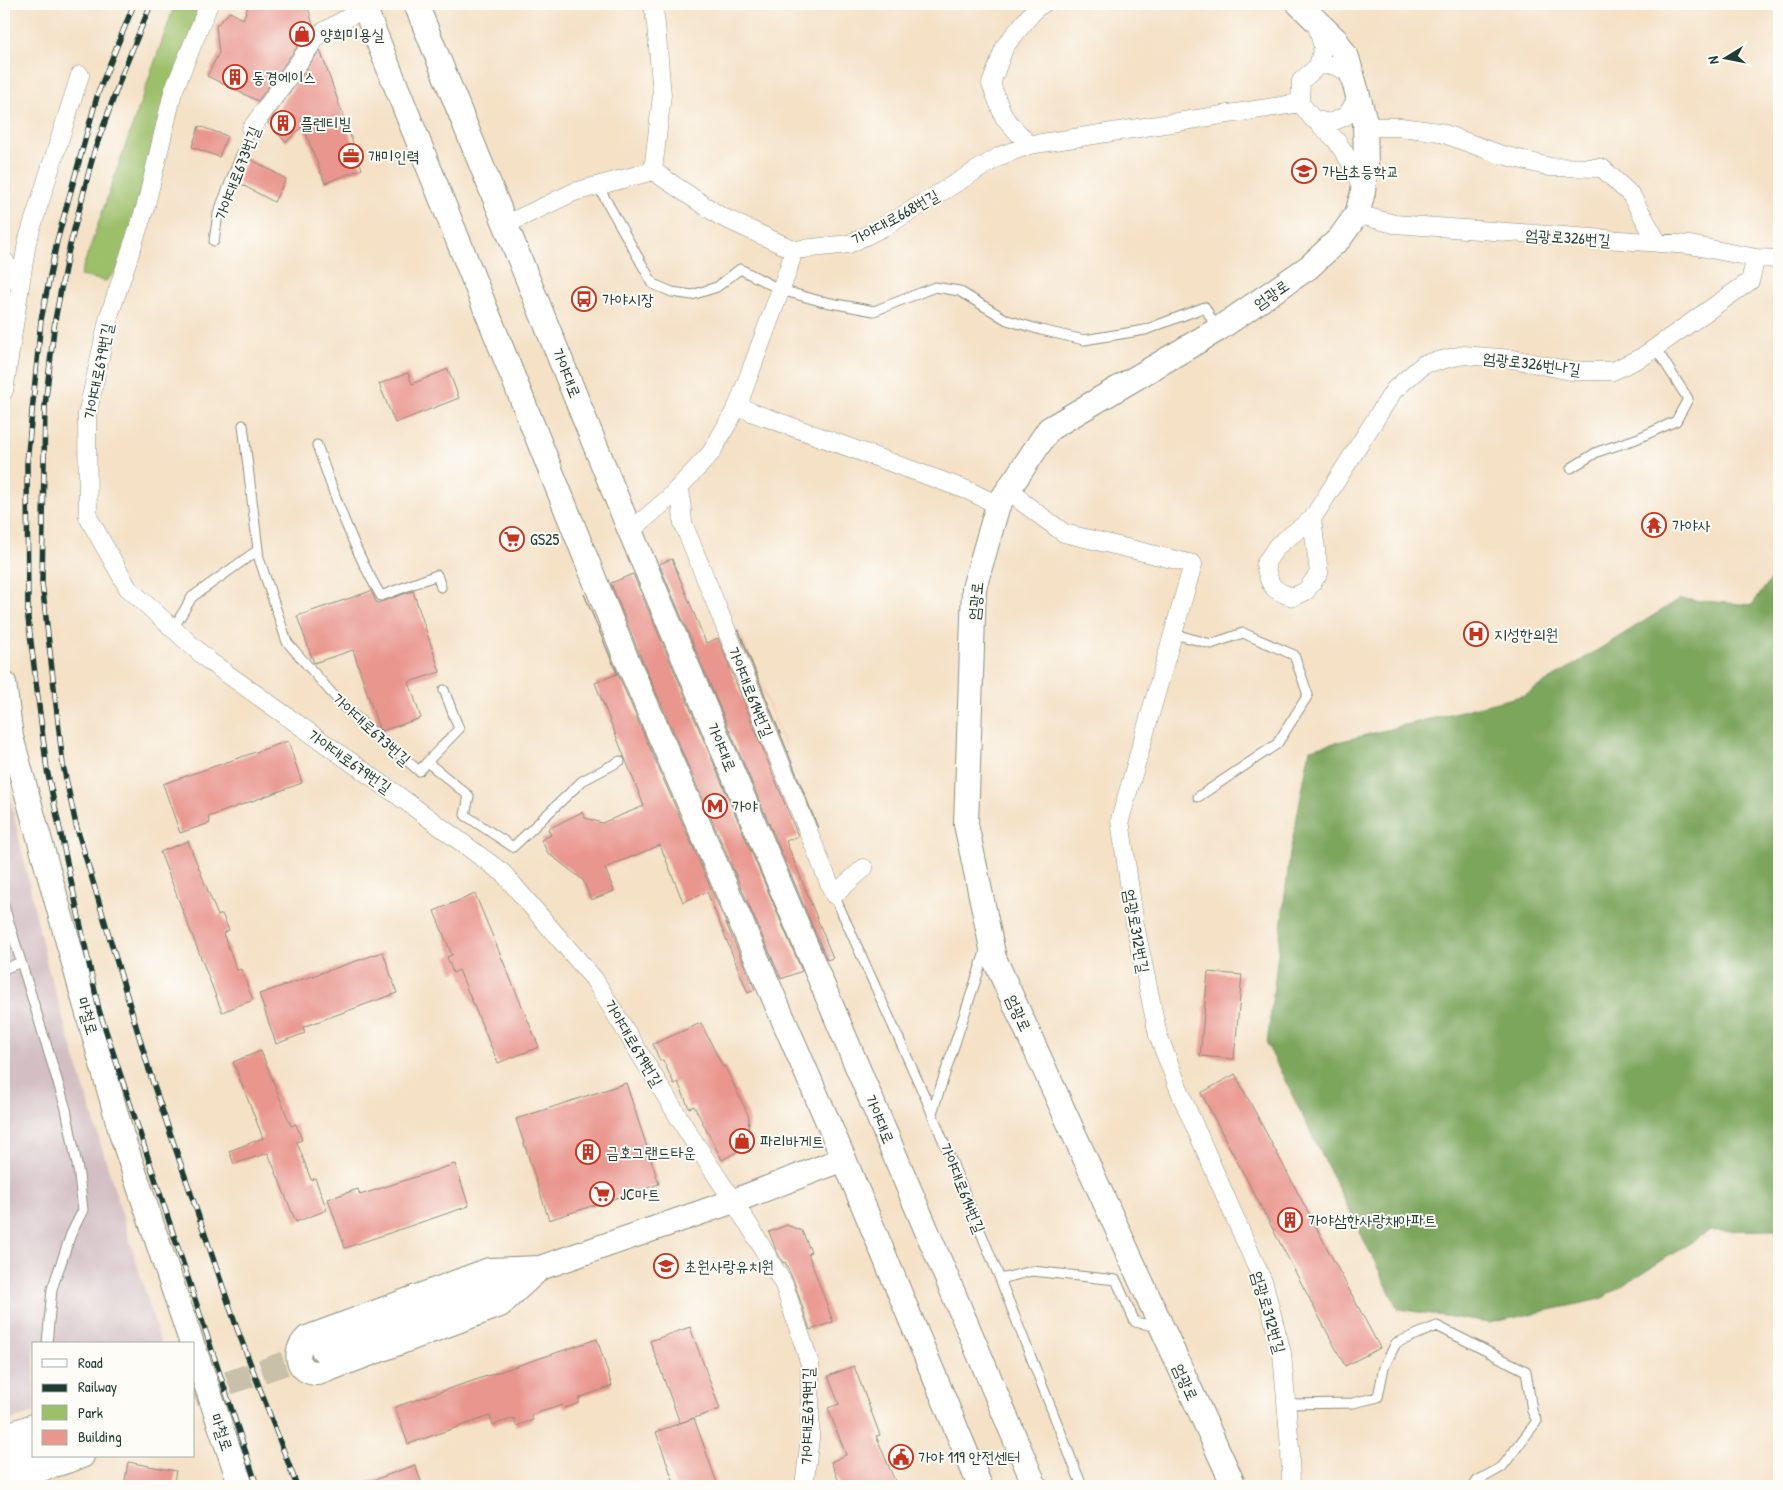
<svg xmlns="http://www.w3.org/2000/svg" width="1783" height="1490" font-family="'Patrick Hand','Poor Story',sans-serif">
<style>
.industrial{fill:#d2bec3}
.green{fill:#9cbf69;stroke:#5e7e4e}
.forest{fill:#7da65d;stroke:#4e7248}
.building{fill:#e9968e}
.lines{fill:none;stroke-linecap:round;stroke-linejoin:round}
.secondary-tunnel{stroke:#c9c0a9;stroke-width:24;stroke-dasharray:24 12;stroke-linecap:butt}
.lane-casing{stroke:#8a8f7d;stroke-width:11}
.street-casing{stroke:#8a8f7d;stroke-width:19}
.secondary-casing{stroke:#8a8f7d;stroke-width:26}
.lane{stroke:#fff;stroke-width:9}
.street{stroke:#fff;stroke-width:18}
.secondary{stroke:#fff;stroke-width:24}
.rail-casing{stroke:#1f3d34;stroke-width:5.5}
.rail{stroke:#fdfcf7;stroke-width:4;stroke-dasharray:11;stroke-linecap:butt}
.labels{text-anchor:middle;stroke-width:4;stroke-linejoin:round;paint-order:stroke}
.poi-label{font-size:16px;fill:#1f3d34;stroke:#fdfcf7;text-anchor:start}
.street-label{font-size:16px;fill:#1f3d34;stroke:#fdfcf7}
</style>
<rect width="100%" height="100%" fill="#fdfcf7"/>
<filter id="ink" filterUnits="userSpaceOnUse"><feTurbulence type="fractalNoise" baseFrequency=".02" numOctaves="2"/><feDisplacementMap in="SourceGraphic" scale="10" xChannelSelector="R" yChannelSelector="G"/><feConvolveMatrix kernelMatrix="1 2 1 2 8 2 1 2 1" color-interpolation-filters="sRGB"/></filter>
<filter id="wash" filterUnits="userSpaceOnUse"><feTurbulence type="fractalNoise" baseFrequency=".0096" numOctaves="4" result="noise"/><feDisplacementMap in="SourceGraphic" scale="20" xChannelSelector="R" yChannelSelector="G"/><feGaussianBlur stdDeviation="1.12" result="paint"/><feColorMatrix in="noise" values="0 0 0 0 0 0 0 0 0 0 0 0 0 0 0 0 0 1.4 0 .05"/><feComposite in="paint" operator="in"/></filter>
<g filter="url(#wash)">
<rect width="100%" height="100%" fill="#f4e1c6"/>
<path class="industrial" d="M4 770 47 965 161 1344H34V1413L4 1422Z"/>
<path class="green" d="M175 4H209L128 258 106 281 80 276Z"/>
<path class="forest" d="M1779 568V1230L1709 1231 1601 1299 1489 1323 1398 1309 1267 1044 1290 853 1310 749 1525 695 1680 599 1752 605Z"/>
<g id="blocks">
<path class="building" d="M249 4H307L313 25 258 101 207 76 219 53 216 26 230 12 243 19Z
M320 50 362 169 325 183 303 126 286 142 268 123Z
M199 126 227 136 219 157 192 147Z
M247 157 286 179 274 202 237 182Z
M448 369 459 398 395 423 379 384 408 373 412 384Z
M672 559 706 643 718 638 798 836 786 841 833 958 827 960 659 564Z
M633 574 802 971 781 979 639 653 611 583Z
M371 591 377 603 413 591 440 672 409 682 421 718 382 731 379 729 353 650 314 663 297 616Z
M584 594 613 663 755 990 748 993 707 892 683 902 660 845 605 868 614 891 591 900 583 880 548 853 541 840 551 835 548 829 582 812 585 818 602 823 644 806 595 683 617 674Z
M738 630H739L818 828Z
M288 741 302 783 208 817 210 823 180 833 163 784Z
M188 841 218 916 222 914 229 930 223 933 237 970 241 969 253 1000 222 1012 160 852Z
M475 894 539 1047 498 1063 459 970 453 973 447 957 452 955 434 911Z
M383 952 397 993 303 1027 305 1033 276 1044 259 994Z
M1208 972 1242 975 1234 1059 1200 1056Z
M701 1023 723 1067 725 1066 749 1117 747 1146 722 1160 694 1106 689 1108 678 1082 674 1084 663 1060 660 1061 653 1044Z
M261 1051 291 1126 296 1124 302 1140 297 1142 311 1180 315 1178 327 1210 296 1222 268 1153 234 1164 229 1151 263 1138 233 1062Z
M1235 1074 1380 1348 1345 1366 1201 1093Z
M626 1083 659 1184 549 1220 516 1119Z
M455 1164 469 1206 345 1248 328 1199 358 1189 360 1195Z
M787 1225 802 1231 811 1252 808 1253 833 1322 810 1330 794 1282 785 1262 783 1263 776 1250 769 1232Z
M690 1327 720 1409 680 1423 650 1341Z
M597 1339 612 1386 579 1398V1403L565 1408 562 1405 531 1415 533 1420 516 1426 514 1418 493 1425 490 1416 408 1444 395 1407Z
M854 1366 880 1435 876 1436 897 1486H841L831 1462 846 1455 828 1408 839 1404 828 1376Z
M694 1418 718 1486H675L656 1432Z
M128 1462 176 1471 173 1486H124Z
M415 1465 423 1486H364L363 1484Z"/>
</g>
</g>
<g filter="url(#ink)">
<use href="#blocks" fill-opacity="0" stroke="#8a8f7d" stroke-width="1"/>
<g class="lines">
<path class="secondary-tunnel" d="M194 1395 323 1350"/>
<defs>
<path id="lane" d="M598 186 653 284 672 292 692 295 717 287 740 269 781 290 820 301 874 311 935 287 959 291 1007 320 1041 330 1084 340 1145 330 1205 307 1217 330
M214 241 218 214 251 129
M243 425 259 558 287 642 343 706 419 771 427 762 469 796 465 815 513 847 582 781 620 761
M317 445C335 497 353 549 381 596L437 575 441 587
M1571 468 1597 452 1636 439 1676 421 1688 399 1655 347
M173 629 192 597 258 550
M1174 634 1211 644 1243 633 1294 655 1308 695 1277 744 1198 797
M427 762 459 729 444 690
M834 895 926 1099 1000 1279 1082 1486
M4 906 66 1109 79 1175 83 1210 71 1234 52 1289 47 1344
M4 969 21 962
M932 1113 986 949
M1000 1279 1032 1271 1116 1280 1135 1322 1158 1327
M1286 1404 1353 1403 1378 1397 1384 1367 1396 1343 1437 1326 1526 1371 1532 1411 1537 1421 1502 1467 1477 1481 1474 1486"/>
<path id="street" d="M209 4 173 92 146 205 109 316 87 415 88 517 128 588 209 661 396 794 503 873 594 979 689 1134 752 1230 784 1285 810 1364V1438L804 1486
M653 4 656 24 662 95 653 171
M1315 19 1323 47 1318 66
M1333 65 1347 72 1355 85V102L1346 116 1330 123 1313 119 1300 103 1301 81 1318 66Z
M1314 119 1336 140 1351 163 1362 189
M1365 127H1401L1439 132 1499 154 1550 167 1602 168 1631 195 1658 243
M251 129 319 34 365 8
M1029 145 1004 117 991 84 1005 46 1036 8 1043 4
M1357 214 1394 224 1690 245 1756 258 1779 259
M507 224 574 192 653 171 720 216 794 250 849 244 886 226 1000 156 1029 145 1300 103
M4 260 20 286 4 391
M20 286 27 242 80 75
M738 405 751 412 967 490 998 505
M680 486 683 523 834 895 864 868
M1011 487 1022 502 1064 533 1193 564 1120 820 1135 925 1158 1035 1184 1102 1264 1284 1282 1353 1290 1448 1291 1486
M1312 519 1319 573 1306 591 1293 597C1270 590 1270 585 1265 564L1277 546 1312 519 1394 390 1424 364 1463 355 1513 359 1571 371H1613L1642 357 1750 281 1756 258
M630 531 668 499 711 453 738 405 788 270 794 250"/>
<path id="secondary" d="M363 4 626 658 844 1159 980 1486
M416 4 630 531 1035 1486
M4 683 11 737 122 1136 192 1344
M540 1268 500 1305 318 1373C297 1373 292 1352 307 1338L489 1270Z
M194 1349 241 1486
M323 1350 540 1268 734 1201 844 1159
M4 1436 34 1426
M4 1459 34 1449
M4 1481 82 1456
M1234 1486 994 958 966 824 974 588 998 505 1049 429 1217 330 1309 267 1340 238 1357 214 1363 192 1366 166 1365 121 1355 85 1347 58 1335 39 1299 4"/>
</defs>
<use href="#lane" class="lane-casing"/>
<use href="#street" class="street-casing"/>
<use href="#secondary" class="secondary-casing"/>
<use href="#lane" class="lane"/>
<use href="#street" class="street"/>
<use href="#secondary" class="secondary"/>
<defs>
<path id="rail" d="M134 4 98 93 57 241 41 320 27 463 28 618 47 770 99 1010 257 1486
M151 4 123 72 94 152 68 253 55 320 45 406 42 583 63 765 76 825 153 1083 238 1331 297 1486"/>
</defs>
<use href="#rail" class="rail-casing"/>
<use href="#rail" class="rail"/>
</g>
</g>
<defs>
<symbol id="shop-ring" viewBox="-11 -11 22 22"><circle r="9.5" fill="#fdfcf7" stroke="#c8321e" stroke-width="1.5"/><path d="M-5-2.5h2.3a2.7 3.5 0 0 1 5.4 0H5L5.5 6h-11ZM-1.5-2.5h3a1.5 2.3 0 0 0-3 0Z" fill="#c8321e"/></symbol>
<symbol id="building-ring" viewBox="-11 -11 22 22"><circle r="9.5" fill="#fdfcf7" stroke="#c8321e" stroke-width="1.5"/><path d="M-4-6H4V6H1V3H-1V6H-4ZM-2.5-4.3h1.7v1.8h-1.7ZM.8-4.3h1.7v1.8H.8ZM-2.5-1h1.7V.8h-1.7ZM.8-1h1.7V.8H.8Z" fill="#c8321e"/></symbol>
<symbol id="office-ring" viewBox="-11 -11 22 22"><circle r="9.5" fill="#fdfcf7" stroke="#c8321e" stroke-width="1.5"/><path d="M-6-3h4V-5.5h4V-3h4V5H-6ZM-1-4.5V-3h2v-1.5ZM-6 0V1H6V0Z" fill="#c8321e"/></symbol>
<symbol id="school-ring" viewBox="-11 -11 22 22"><circle r="9.5" fill="#fdfcf7" stroke="#c8321e" stroke-width="1.5"/><path d="M0-5L7-2L0 1L-7-2ZM-4 1L0 2.5L4 1V4Q0 6-4 4Z" fill="#c8321e"/></symbol>
<symbol id="bus-ring" viewBox="-11 -11 22 22"><circle r="9.5" fill="#fdfcf7" stroke="#c8321e" stroke-width="1.5"/><path d="M-5-6H5V4H4V6H2V4H-2V6H-4V4H-5ZM-3.5-4V0h7V-4ZM-3.5 1.2v1.5H-2V1.2ZM2 1.2v1.5H3.5V1.2Z" fill="#c8321e"/></symbol>
<symbol id="temple-ring" viewBox="-11 -11 22 22"><circle r="9.5" fill="#fdfcf7" stroke="#c8321e" stroke-width="1.5"/><path d="M0-6L5-2H3V0L6.5 2.5H4V6H1.5V3h-3V6H-4V2.5H-6.5L-3 0V-2H-5Z" fill="#c8321e"/></symbol>
<symbol id="supermarket-ring" viewBox="-11 -11 22 22"><circle r="9.5" fill="#fdfcf7" stroke="#c8321e" stroke-width="1.5"/><path d="M-6-5.5h2.5l.6 2H6L4.5 2H-2.5L-4.4-4H-6ZM-1.5 3.2a1.3 1.3 0 1 0 .1 0ZM3 3.2a1.3 1.3 0 1 0 .1 0Z" fill="#c8321e"/></symbol>
<symbol id="hospital-ring" viewBox="-11 -11 22 22"><circle r="9.5" fill="#fdfcf7" stroke="#c8321e" stroke-width="1.5"/><path d="M-5-5h3v3.5h4V-5h3V5h-3V1.5h-4V5h-3Z" fill="#c8321e"/></symbol>
<symbol id="metro-ring" viewBox="-11 -11 22 22"><circle r="9.5" fill="#fdfcf7" stroke="#c8321e" stroke-width="1.5"/><path d="M-5.5 5V-5H-3L0 0L3-5H5.5V5H3V-.5L0 4L-3-.5V5Z" fill="#c8321e"/></symbol>
<symbol id="civic-ring" viewBox="-11 -11 22 22"><circle r="9.5" fill="#fdfcf7" stroke="#c8321e" stroke-width="1.5"/><path d="M-.6-6.5H3V-4.5H.6V-3L4-1V1h2V6H-6V1h2V-1L-.6-3ZM-1.2 2.5V6h2.4V2.5Z" fill="#c8321e"/></symbol>
</defs>
<g fill-rule="evenodd">
<use href="#shop-ring" x="288" y="20" width="28" height="28"/>
<use href="#building-ring" x="221" y="63" width="28" height="28"/>
<use href="#building-ring" x="269" y="109" width="28" height="28"/>
<use href="#office-ring" x="337" y="142" width="28" height="28"/>
<use href="#school-ring" x="1290" y="157" width="28" height="28"/>
<use href="#bus-ring" x="570" y="285" width="28" height="28"/>
<use href="#temple-ring" x="1640" y="511" width="28" height="28"/>
<use href="#supermarket-ring" x="498" y="525" width="28" height="28"/>
<use href="#hospital-ring" x="1462" y="620" width="28" height="28"/>
<use href="#metro-ring" x="701" y="792" width="28" height="28"/>
<use href="#shop-ring" x="728" y="1127" width="28" height="28"/>
<use href="#building-ring" x="574" y="1138" width="28" height="28"/>
<use href="#supermarket-ring" x="588" y="1180" width="28" height="28"/>
<use href="#building-ring" x="1276" y="1206" width="28" height="28"/>
<use href="#school-ring" x="652" y="1252" width="28" height="28"/>
<use href="#civic-ring" x="887" y="1443" width="28" height="28"/>
</g>
<g class="labels">
<g class="poi-label">
<text x="320" y="40">양희미용실</text>
<text x="252" y="83">동경에이스</text>
<text x="300" y="129">플렌티빌</text>
<text x="368" y="162">개미인력</text>
<text x="1322" y="177">가남초등학교</text>
<text x="602" y="305">가야시장</text>
<text x="1672" y="531">가야사</text>
<text x="530" y="545">GS25</text>
<text x="1494" y="640">지성한의원</text>
<text x="732" y="812">가야</text>
<text x="760" y="1147">파리바게트</text>
<text x="606" y="1158">금호그랜드타운</text>
<text x="620" y="1200">JC마트</text>
<text x="1308" y="1226">가야삼한사랑채아파트</text>
<text x="684" y="1272">초원사랑유치원</text>
<text x="918" y="1463">가야 119 안전센터</text>
</g>
<g class="street-label">
<text transform="translate(237 173) rotate(-69)" y="6">가야대로673번길</text>
<text transform="translate(895 217) rotate(-29)" y="6">가야대로668번길</text>
<text transform="translate(1568 237) rotate(4)" y="6">엄광로326번길</text>
<text transform="translate(1271 294) rotate(-35)" y="6">엄광로</text>
<text transform="translate(1532 363) rotate(7)" y="6">엄광로326번나길</text>
<text transform="translate(98 371) rotate(-79)" y="6">가야대로679번길</text>
<text transform="translate(567 373) rotate(68)" y="6">가야대로</text>
<text transform="translate(975 601) rotate(-84)" y="6">엄광로</text>
<text transform="translate(751 692) rotate(68)" y="6">가야대로614번길</text>
<text transform="translate(372 729) rotate(42)" y="6">가야대로673번길</text>
<text transform="translate(722 747) rotate(67)" y="6">가야대로</text>
<text transform="translate(350 761) rotate(35)" y="6">가야대로679번길</text>
<text transform="translate(1137 931) rotate(80)" y="6">엄광로312번길</text>
<text transform="translate(1019 1013) rotate(66)" y="6">엄광로</text>
<text transform="translate(88 1016) rotate(74)" y="6">마철로</text>
<text transform="translate(634 1043) rotate(59)" y="6">가야대로679번길</text>
<text transform="translate(880 1119) rotate(67)" y="6">가야대로</text>
<text transform="translate(963 1188) rotate(68)" y="6">가야대로614번길</text>
<text transform="translate(1269 1312) rotate(74)" y="6">엄광로312번길</text>
<text transform="translate(1186 1382) rotate(66)" y="6">엄광로</text>
<text transform="translate(807 1416) rotate(-89)" y="6">가야대로679번길</text>
<text transform="translate(222 1432) rotate(71)" y="6">마철로</text>
</g>
</g>
<rect width="1783" height="1490" fill="none" stroke="#fdfcf7" stroke-width="20"/>
<rect x="32" y="1342" width="162" height="115" fill="#fdfcf7" stroke="#a4b0a9"/>
<rect x="42" y="1359" width="25" height="8" fill="#ffffff" stroke="#a4b0a9"/>
<text x="78" y="1368" font-size="15" fill="#1f3d34">Road</text>
<rect x="42" y="1384" width="25" height="8" fill="#1f3d34" stroke="#a4b0a9"/>
<text x="78" y="1392" font-size="15" fill="#1f3d34">Railway</text>
<rect x="42" y="1405" width="25" height="15" fill="#9cbf69" stroke="#a4b0a9"/>
<text x="78" y="1418" font-size="15" fill="#1f3d34">Park</text>
<rect x="42" y="1430" width="25" height="15" fill="#e9968e" stroke="#a4b0a9"/>
<text x="78" y="1442" font-size="15" fill="#1f3d34">Building</text>
<g transform="translate(1726 58) rotate(260)" stroke="#fdfcf7" stroke-width="4" paint-order="stroke">
<path d="M0-4L9 19L0 12L-9 19Z" fill="#1f3d34"/>
<text y="-8" font-size="14" font-weight="bold" text-anchor="middle" fill="#1f3d34">N</text>
</g>
</svg>
